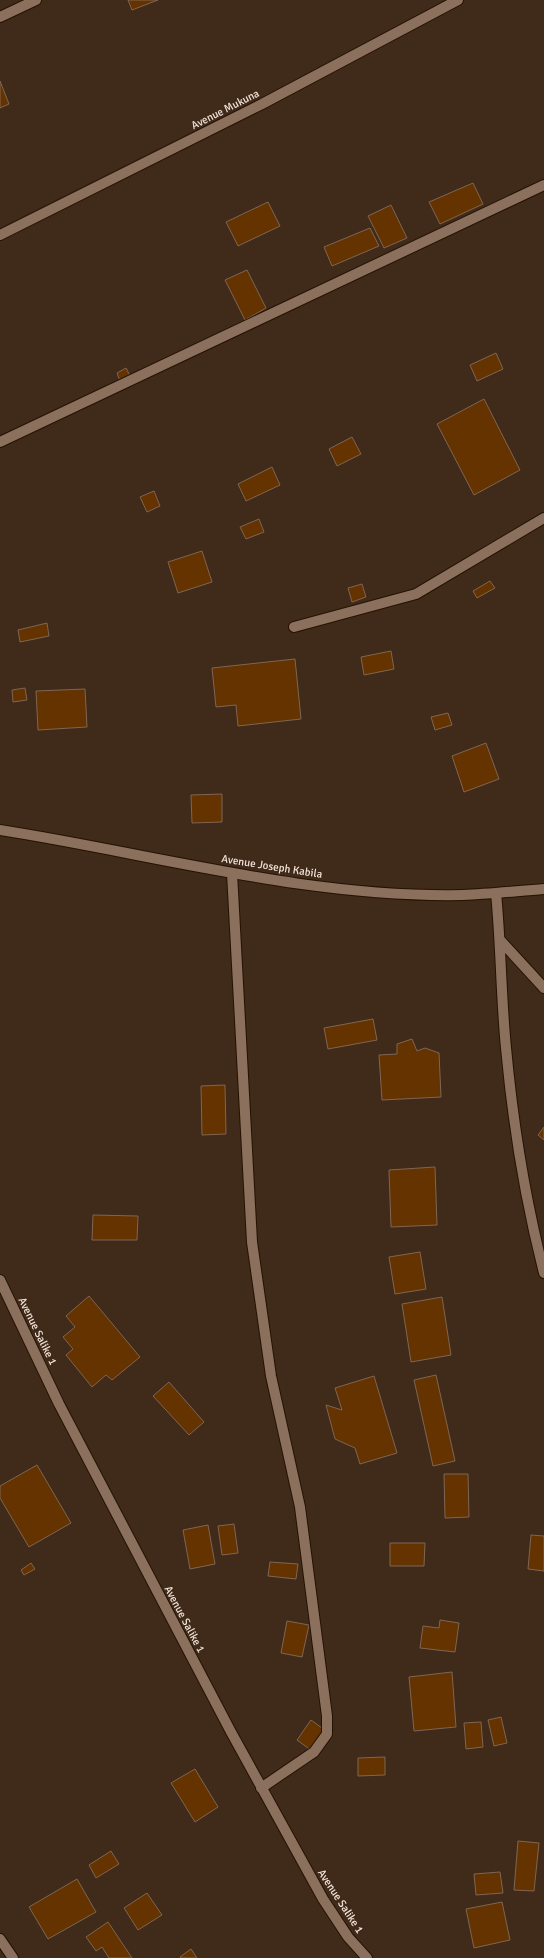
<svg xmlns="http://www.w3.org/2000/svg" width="544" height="1958" font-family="Signika,sans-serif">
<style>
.building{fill:#643300;stroke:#7f6653}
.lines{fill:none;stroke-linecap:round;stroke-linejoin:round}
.minor-casing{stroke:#261203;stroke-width:12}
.minor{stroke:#8a705d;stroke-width:10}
.labels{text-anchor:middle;stroke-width:3;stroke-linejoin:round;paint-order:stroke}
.street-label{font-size:11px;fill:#f3e4da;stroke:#402a19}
</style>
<rect width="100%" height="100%" fill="#402a19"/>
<path class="building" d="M128 0H158L132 10Z
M0 81 9 104 0 108Z
M473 183 483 204 440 224 429 202Z
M268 202 280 226 238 246 226 222Z
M391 205 407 238 384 248 368 216Z
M370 228 379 246 332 266 324 247Z
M247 270 266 308 245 320 225 280Z
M496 353 503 369 477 381 470 365Z
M126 368 130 376 120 381 117 373Z
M484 399 520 470 474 495 437 424Z
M352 437 361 454 337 466 329 449Z
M272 467 280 485 246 501 238 484Z
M154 491 160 506 147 512 140 497Z
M259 519 264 532 246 539 240 527Z
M202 551 212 582 178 593 168 562Z
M490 581 495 588 477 598 473 591Z
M362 584 366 597 352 602 348 588Z
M47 623 49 636 20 642 18 630Z
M391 651 394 669 364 675 361 657Z
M295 659 301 719 238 726 236 705 216 707 212 668Z
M25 688 27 700 13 702 12 690Z
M85 689 87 727 38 730 36 691Z
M448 713 452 725 435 730 431 717Z
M486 743 499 779 464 792 452 756Z
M222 794V822L192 823 191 795Z
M373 1019 377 1040 328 1049 324 1028Z
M412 1039 417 1051 425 1048 439 1053 441 1097 382 1100 379 1055 397 1054V1044Z
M225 1085 226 1134 202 1135 201 1086Z
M544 1127V1140L538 1135Z
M435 1167 437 1225 391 1227 389 1170Z
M93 1215 138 1216 137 1240H92Z
M420 1252 426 1289 395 1294 389 1257Z
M89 1296 140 1357 112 1380 106 1375 92 1387 66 1355 73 1349 63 1337 75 1327 66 1316Z
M442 1297 451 1355 411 1362 402 1304Z
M436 1375 455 1461 433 1466 414 1380Z
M374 1376 397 1453 360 1464 355 1448 335 1439 326 1405 342 1410 335 1388Z
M169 1382 204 1422 189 1435 153 1396Z
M37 1465 71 1523 29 1547 0 1498V1486Z
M444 1474H468L469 1517 445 1518Z
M234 1524 238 1553 222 1555 218 1526Z
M208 1525 215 1564 190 1569 183 1530Z
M531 1535 544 1536V1571L528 1569Z
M390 1543H425L424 1566H390Z
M270 1562 298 1564 296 1579 268 1576Z
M31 1563 35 1569 24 1575 21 1570Z
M440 1620 459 1623 455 1652 420 1648 423 1626 439 1628Z
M287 1621 309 1625 302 1657 281 1653Z
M452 1672 456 1727 414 1731 409 1677Z
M501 1717 507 1743 494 1746 488 1720Z
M311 1720 326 1731 312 1751 297 1740Z
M481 1722 483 1747 466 1749 464 1723Z
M385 1757V1775L358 1776V1758Z
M195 1769 218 1807 195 1822 171 1783Z
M518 1841 539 1843 534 1891 514 1890Z
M111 1851 119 1864 96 1878 89 1865Z
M500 1872 503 1893 476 1895 474 1874Z
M77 1879 96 1912 48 1939 29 1907Z
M147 1893 162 1915 138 1930 124 1908Z
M502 1902 510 1940 474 1948 466 1909Z
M108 1922 132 1958H109L102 1947 96 1951 86 1937Z
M191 1949 197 1958H181L180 1957Z"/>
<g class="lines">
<defs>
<path id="minor" d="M0 17 36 0
M0 235 262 104 458 0
M0 442 544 185
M294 627 416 594 544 518
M0 830C153 854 306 898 463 895 490 894 517 891 544 889
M232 873 252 1242 271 1376 300 1507 327 1716V1734L314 1752 261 1788
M496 893C501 945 501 997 506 1048 513 1124 525 1199 544 1273
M500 940 544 988
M0 1280 59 1404 231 1732 323 1899 348 1937 367 1958
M0 1939 13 1958"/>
</defs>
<use href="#minor" class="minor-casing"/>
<use href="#minor" class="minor"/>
</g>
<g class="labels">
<g class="street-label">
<text transform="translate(225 109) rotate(-27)" y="4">Avenue Mukuna</text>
<text transform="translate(272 866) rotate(9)" y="4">Avenue Joseph Kabila</text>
<text transform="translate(38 1331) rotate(64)" y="4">Avenue Salike 1</text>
<text transform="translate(185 1619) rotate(62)" y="4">Avenue Salike 1</text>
<text transform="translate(341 1901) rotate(57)" y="4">Avenue Salike 1</text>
</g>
</g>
</svg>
